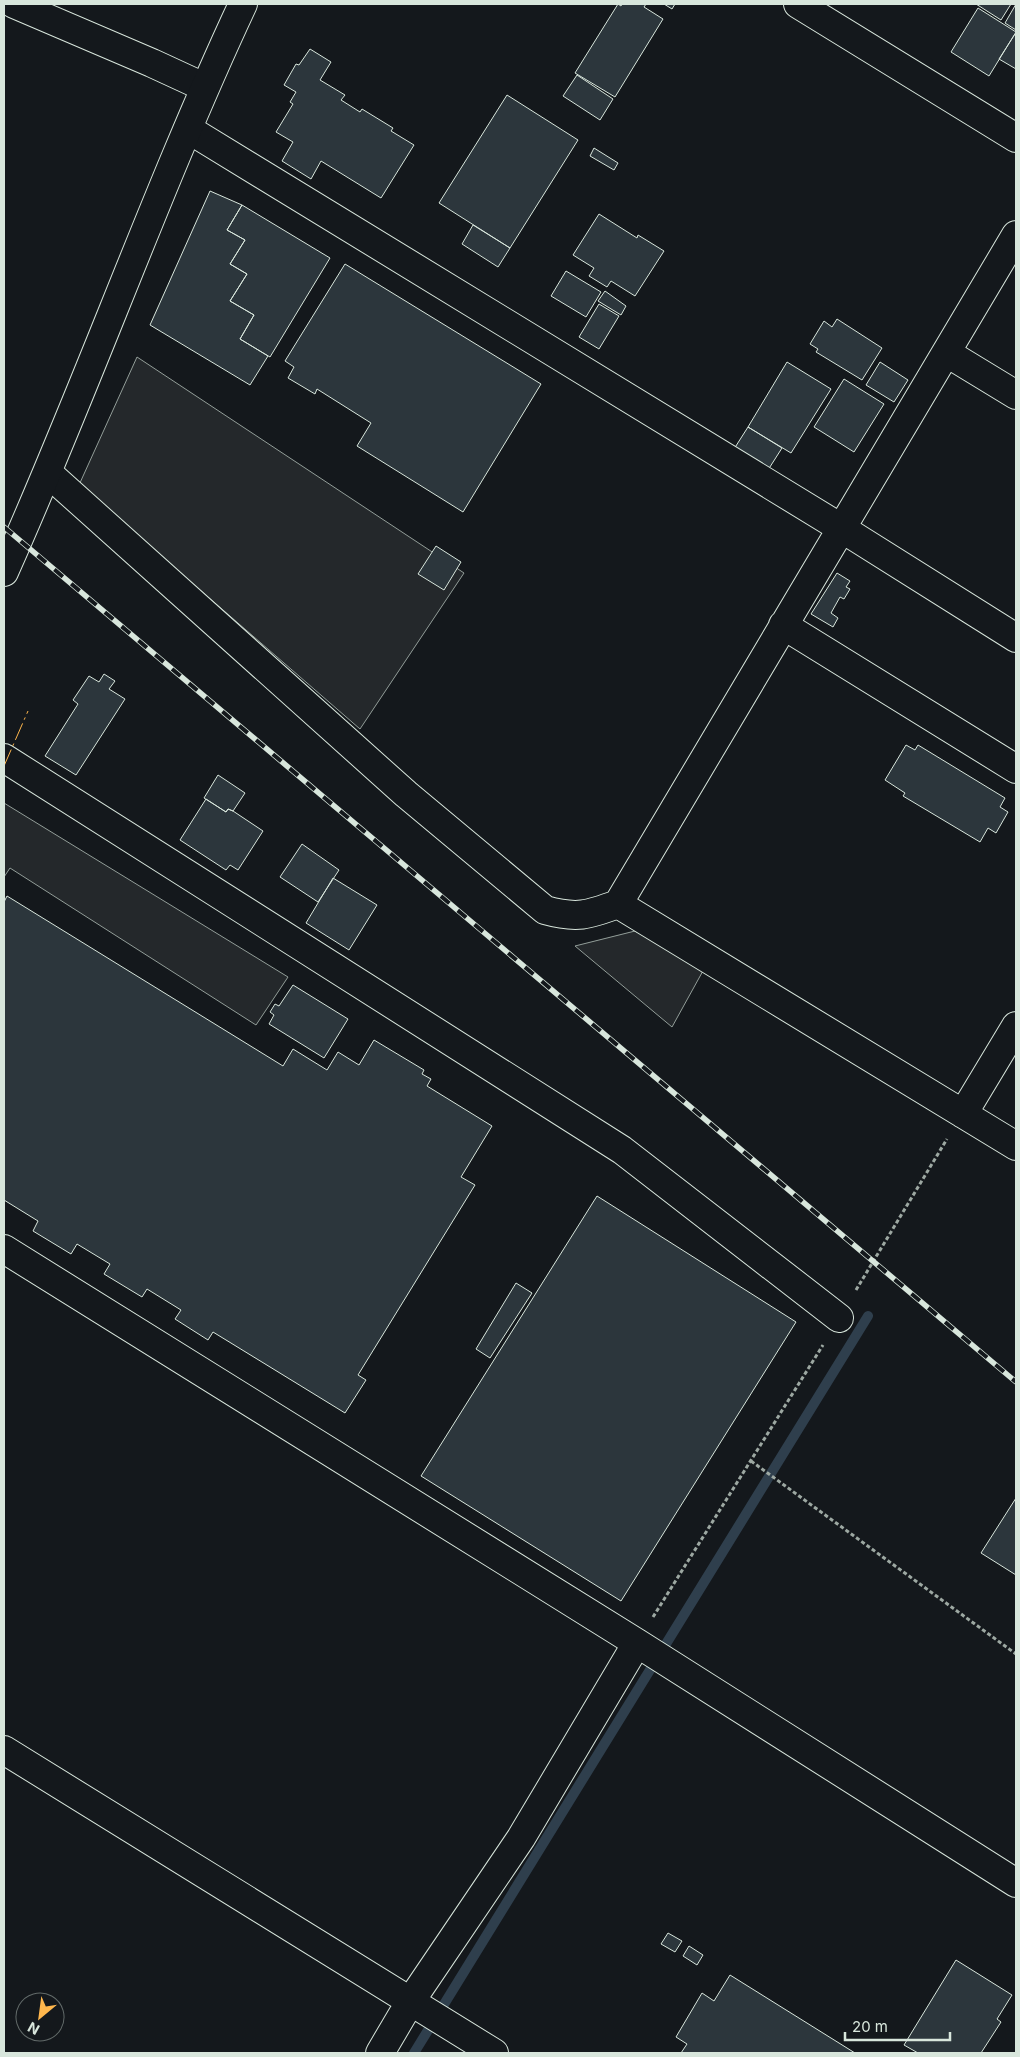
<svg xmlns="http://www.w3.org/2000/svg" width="1020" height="2057" font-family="Inter,sans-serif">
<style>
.parking{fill:#24282b;stroke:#939e99}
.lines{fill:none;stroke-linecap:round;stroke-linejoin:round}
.stream{stroke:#2f3f4d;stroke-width:10}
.building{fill:#2c363c;stroke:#d8e6dc}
.minor-casing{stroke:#d8e6dc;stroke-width:30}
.tertiary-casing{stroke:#d8e6dc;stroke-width:30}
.path{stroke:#9da8a2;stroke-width:3;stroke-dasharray:4 2.5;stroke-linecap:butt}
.minor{stroke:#14181c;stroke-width:28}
.tertiary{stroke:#14181c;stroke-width:28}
.rail-casing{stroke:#d8e6dc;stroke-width:5.5}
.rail{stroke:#14181c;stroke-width:4;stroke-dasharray:11;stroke-linecap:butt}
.power{stroke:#ffb74d;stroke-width:1;stroke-dasharray:18 4 2.5 4;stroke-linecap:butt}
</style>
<rect width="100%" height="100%" fill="#14181c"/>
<path class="parking" d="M137 357 464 573 360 729 79 485Z
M4 803 288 977 256 1025 10 868 4 877Z
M635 931 704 969 672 1027 575 946Z"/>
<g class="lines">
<path class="stream" d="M414 2053 868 1316"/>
</g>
<path class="building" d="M618 4 621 6 622 4H646L644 7 663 19 615 97 575 73Z
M664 4H675L672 9Z
M976 4H1011L1001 20Z
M1016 4V30L1005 23Z
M978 8 1016 32 989 76 951 52Z
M1015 34H1016V69L999 59Z
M310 49 331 62 320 80 345 95 341 100 360 112 362 109 393 128 391 131 414 145 381 198 321 161 311 179 282 161 293 142 276 132 293 104 290 102 296 92 284 85 296 64 299 65Z
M577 75 613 99 600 120 563 96Z
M507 95 578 140 510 248 439 203Z
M594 148 618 163 614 170 590 156Z
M210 191 242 205 227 230 245 240 230 264 247 274 230 301 254 315 240 339 268 356 250 385 150 325Z
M242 205 330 258 270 357 240 339 254 315 230 301 247 274 230 264 245 240 227 230Z
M599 214 637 238 638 235 664 251 635 296 611 281 607 287 589 276 594 268 573 255Z
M473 225 510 248 498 267 462 244Z
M345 264 541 384 463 512 357 446 371 423 317 389 315 394 288 378 294 367 285 361Z
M566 271 601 292 586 317 551 296Z
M605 291 626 306 621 315 598 301Z
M599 304 619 316 599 349 579 337Z
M837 319 882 348 862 380 816 352 818 349 810 344 824 321 832 327Z
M787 362 831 389 791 453 748 427Z
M880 362 908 380 894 402 866 385Z
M844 379 884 404 854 452 814 427Z
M748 427 782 448 768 470 734 449Z
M436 546 461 562 444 590 418 574Z
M837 573 850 581 846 587 850 589 844 599 840 597 831 613 838 618 833 627 811 614Z
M104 674 115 681 109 689 125 699 76 775 45 756 78 704 73 700 89 676 99 682Z
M906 745 915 750 918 745 1005 798 1000 807 1008 812 996 833 988 828 980 842 903 796 905 793 885 780Z
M218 775 245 793 233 811 228 809 226 812 204 798Z
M206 799 226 812 228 809 233 811 263 831 238 870 230 865 226 870 180 840Z
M302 844 339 870 318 902 280 877Z
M333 878 377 905 349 950 306 923Z
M7 896 283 1066 293 1049 327 1070 338 1052 359 1065 374 1040 424 1070 422 1074 431 1079 427 1086 492 1126 461 1177 475 1185 358 1375 366 1380 345 1413 213 1332 208 1340 175 1319 181 1310 147 1289 142 1297 104 1274 110 1264 77 1244 71 1254 33 1231 38 1221 4 1200V902Z
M293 985 348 1019 324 1058 269 1024 274 1015 270 1012 275 1004 279 1006Z
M597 1196 796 1322 621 1601 421 1476Z
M516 1283 532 1293 490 1358 476 1349Z
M1016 1498V1575L981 1553Z
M668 1933 682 1941 675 1952 661 1944Z
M689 1946 703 1955 697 1965 683 1956Z
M956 1960 1012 1995 997 2019 1001 2022 981 2053H918L904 2045Z
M730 1975 855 2053H681L687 2044 676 2037 702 1993 714 2001Z"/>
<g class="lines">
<defs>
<path id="minor" d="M14 4 152 63 204 87
M188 129 841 528 1016 638
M947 353 1016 395
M48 473 406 794 545 910C577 919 588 915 618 904L1016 235
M783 625 1016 769
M4 758 622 1150 839 1318
M618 904 1016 1146
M963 1114 1016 1026
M4 1249 637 1643 1016 1883
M4 1750 494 2053
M380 2053 410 2002 521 1838 637 1643"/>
<path id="tertiary" d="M798 4 1016 138
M4 572C88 385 156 190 243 4"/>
</defs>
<use href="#minor" class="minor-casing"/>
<use href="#tertiary" class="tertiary-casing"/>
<path class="path" d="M856 1290 947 1139
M751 1461 1016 1654
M653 1617 823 1345"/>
<use href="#minor" class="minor"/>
<use href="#tertiary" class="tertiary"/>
<defs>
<path id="rail" d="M4 527 1016 1382"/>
</defs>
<use href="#rail" class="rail-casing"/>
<use href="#rail" class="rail"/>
<path class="power" d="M4 766 28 711"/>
</g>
<rect width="1020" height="2057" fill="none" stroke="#d8e6dc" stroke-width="10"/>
<g transform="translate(40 2017) rotate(209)"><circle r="24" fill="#14181c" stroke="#626a69"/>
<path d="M0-4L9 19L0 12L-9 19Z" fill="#ffb74d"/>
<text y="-8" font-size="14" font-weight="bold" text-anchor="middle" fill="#d8e6dc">N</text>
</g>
<path d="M845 2032v8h105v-8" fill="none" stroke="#d8e6dc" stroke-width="2.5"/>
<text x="852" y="2032" font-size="15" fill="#d8e6dc" stroke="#14181c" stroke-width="4" paint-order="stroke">20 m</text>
</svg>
